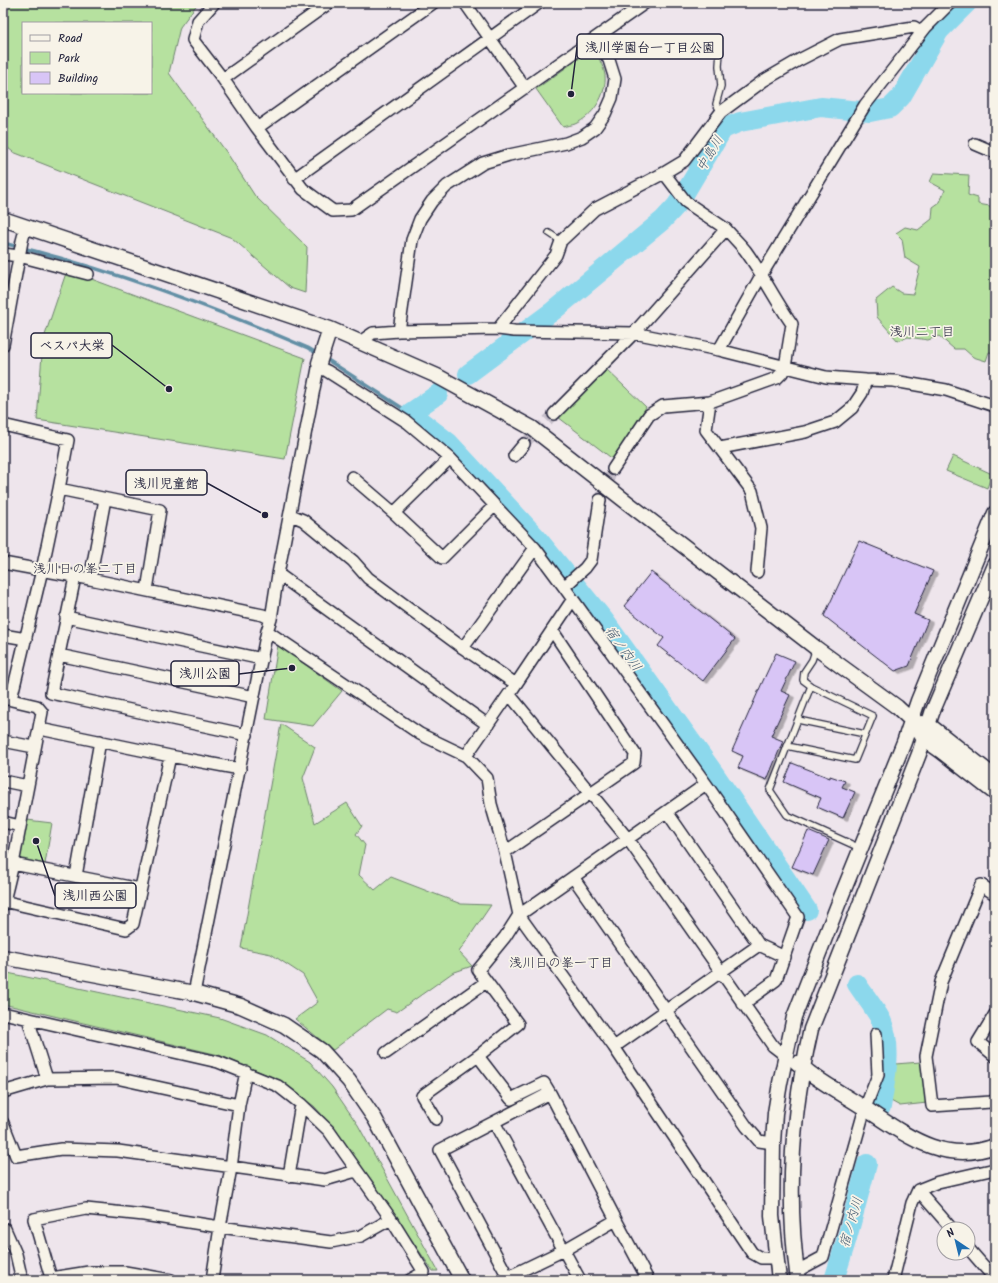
<svg xmlns="http://www.w3.org/2000/svg" width="998" height="1283" font-family="Kalam,'Klee One',sans-serif">
<style>
.green{fill:#b6e19f;stroke:#6c826d;fill-rule:evenodd}
.lines{fill:none;stroke-linecap:round;stroke-linejoin:round}
.stream{stroke:#628fa5;stroke-width:3.5}
.river{stroke:#8cd8ec;stroke-width:20}
.building{fill:#d8c5f6;stroke:#22223b;filter:url(#shadow)}
.minor-tunnel{stroke:#c5bec9;stroke-width:11;stroke-dasharray:11 5.5;stroke-linecap:butt}
.service-casing{stroke:#22223b;stroke-width:8}
.minor-casing{stroke:#22223b;stroke-width:14}
.tertiary-casing{stroke:#22223b;stroke-width:17}
.service{stroke:#f7f3e8;stroke-width:5.5}
.minor{stroke:#f7f3e8;stroke-width:11}
.tertiary{stroke:#f7f3e8;stroke-width:14}
.labels{text-anchor:middle;stroke-width:3.5;stroke-linejoin:round;paint-order:stroke}
.water-label{font-size:13px;font-style:italic;fill:#425970;stroke:#f7f3e8}
.neighbourhood-label{font-size:13px;fill:#22223b;stroke:#f7f3e8}
.leader{fill:none;stroke:#22223b;stroke-width:1.5}
.callout-dot{fill:#22223b;stroke:#f7f3e8;stroke-width:1.5}
.callout{fill:#f7f3e8;stroke:#22223b;stroke-width:1.5}
.callout-label{font-size:13px;text-anchor:middle;font-weight:bold;fill:#22223b}
</style>
<defs>
<filter id="shadow"><feDropShadow dx="4.5" dy="2.5" stdDeviation="0" flood-color="#0004"/></filter>
</defs>
<rect width="100%" height="100%" fill="#eee5ec"/>
<filter id="ink" filterUnits="userSpaceOnUse"><feTurbulence type="fractalNoise" baseFrequency=".025" numOctaves="2"/><feDisplacementMap in="SourceGraphic" scale="8" xChannelSelector="R" yChannelSelector="G"/><feConvolveMatrix kernelMatrix="1 2 1 2 8 2 1 2 1" color-interpolation-filters="sRGB"/></filter>
<g filter="url(#ink)">
<path class="green" d="M3 3H198L180 27 169 73 227 153 255 196 307 247 305 293 290 288 232 238 13 152 3 144ZM23 23H151V93H23Z
M588 52 597 54C600 61 604 68 605 75 607 95 593 116 575 124 572 125 567 126 563 127L536 89Z
M934 173 969 175 968 195 978 198V204L995 207V353L989 352 986 361 973 357 964 349H954L939 336 928 340 908 337 898 341 877 317 876 300 892 287 901 293 913 294 920 267 905 258 902 239 896 233 905 227 918 230 932 219 933 207 940 202 945 190 930 182Z
M67 270 305 358 285 459 37 420 43 341Z
M605 368 646 407 614 460 558 417Z
M953 456 992 474 987 488 946 471Z
M278 645 342 691 313 726 266 719Z
M281 724 315 747 303 778 315 823 347 803 362 826 356 834 365 845 359 875 375 890 391 877 461 904 491 905 459 952 472 966 452 973 397 1012 387 1009 333 1050 295 1019 318 1002 303 975 271 954 241 948Z
M27 820 52 823 45 864 19 858Z
M3 972 220 1018 267 1035 310 1062 332 1087 358 1125 438 1271H433L336 1130 314 1106 272 1077 219 1055 3 1004Z
M921 1062 927 1103 900 1106 889 1100 895 1064Z"/>
<g class="lines">
<path class="stream" d="M3 243C108 268 209 306 308 348L318 354
M323 357 410 413"/>
<path class="river" d="M468 374 553 311 663 220 676 206 686 191 723 129 740 122 821 107 870 112 890 108 901 97 939 31 967 3
M438 394 410 413 449 443 537 538 604 620 716 776 807 910
M857 984C864 995 877 1011 882 1022 893 1049 885 1080 881 1107
M834 1280 847 1238 867 1164"/>
</g>
<path class="building" d="M859 541 933 571 914 614 928 620 909 666 895 671 824 616Z
M651 572 735 639 703 681 658 646 664 638 624 606Z
M776 653 795 661 781 691 790 695 771 736 783 741 767 780 738 768 743 756 732 751 762 683Z
M792 763 830 778V776L845 781 842 787 855 792 843 818 817 807 821 798 784 782Z
M808 831 829 840 813 875 792 867Z"/>
<g class="lines">
<path class="minor-tunnel" d="M524 444 554 414
M600 500 613 469"/>
<defs>
<path id="service" d="M720 52 719 66 721 86 716 104 721 112
M549 233 561 241
M816 648 812 660 804 672 803 680 811 686 770 790 787 815 860 848
M798 720 865 734
M787 746 855 760 873 716 811 686"/>
<path id="minor" d="M214 3 198 21 193 40 223 79 257 128 303 189 333 211 351 210 645 3
M465 3 525 88
M223 79 329 3
M257 128 433 3
M975 144 989 150 995 151
M664 173 684 161 721 112 763 81 799 60 840 39 914 27 922 32
M294 179 539 3
M3 254 19 256 88 274
M498 329 556 255 561 241 595 209 664 173 686 202 726 229 634 333 554 414
M399 331 412 240 420 219 432 201 447 186 483 163 509 155 566 143 582 137 595 128 605 114 612 98 615 79 609 60 596 38
M360 342 373 333 399 331 498 329 514 331 634 333 719 350 826 377 866 380 894 381 946 390 995 406
M3 345 22 241 26 226
M719 350 762 274 865 105 926 27 950 3
M318 367 327 371 407 422 450 458 535 548 564 587 706 784 798 917 776 980 743 1004
M710 402 706 430 752 491 761 528 757 572
M3 425 68 440 59 489
M720 448 805 432 835 422 852 408 862 393 866 380
M514 456 524 444
M613 469 649 415 663 406 710 402 777 378 782 373 785 367 792 324C775 300 762 273 745 250 739 243 732 236 726 229
M352 477 394 513 442 558 495 505
M394 513 450 458
M291 515 303 520 353 561 368 578 463 648 516 684
M3 563 90 579 263 615 271 619
M278 574 488 725
M75 577 51 693 247 735
M90 579 105 499
M564 587 585 568 591 560 600 500
M66 617 262 659
M267 631 420 734 466 756 487 778 491 804 505 852 519 915 614 1047 752 1253 761 1258H776
M3 635 26 639
M463 648 535 548
M59 655 254 697
M512 690 573 599
M3 698 37 706 42 712 13 864 3 905
M11 699 42 570 59 489 160 510 147 590
M40 729 170 756 240 769
M3 741 34 747
M466 756 509 694 628 839 773 1046 786 1056
M3 781 28 786
M667 812 759 945 785 957
M3 822 20 826
M505 852 634 763 635 754 552 630
M3 862 140 889
M76 876 100 741
M573 877 747 1127 759 1141 773 1143
M995 894 981 885 941 982 926 1056 932 1106 991 1102 995 1100
M3 901 126 929 133 924 170 756
M194 993 267 631 271 619 278 574 319 363
M3 1013 218 1062 278 1086 301 1104 329 1131 391 1219 424 1272 410 1280
M995 1014 978 1042 995 1056
M28 1019 47 1079
M614 1047 759 945
M386 1053 486 982
M3 1092 47 1079 116 1078 239 1105
M550 1093 544 1083 511 1099 478 1056 518 1024 478 970 505 937 519 915 706 784
M436 1119 422 1096 478 1056
M494 1122 580 1280
M3 1123 16 1156 61 1149 118 1151 325 1180 356 1171
M289 1176 301 1104
M918 1190 952 1229
M616 1220 648 1280
M3 1230 5 1229 16 1254 22 1280
M968 1248 995 1279
M797 1271 823 1257 865 1108 878 1075 876 1034
M171 1280 125 1272H89L51 1278 34 1219 86 1209 144 1215 220 1227 331 1242 361 1236 391 1219
M212 1280 220 1227 231 1168 239 1105 246 1072
M503 1280 508 1277 564 1250 616 1220 550 1093 440 1150 508 1277 510 1280
M893 1280 912 1203 918 1190 938 1182 995 1169"/>
<path id="tertiary" d="M3 219 330 329 437 376 532 428 624 500 816 648 897 707 912 721 924 739 941 751 995 793
M319 363 330 329
M922 723 929 725 995 777
M3 957 194 993 241 1006 284 1025 322 1051 349 1081 375 1119 462 1280
M797 1063C803 1067 808 1072 814 1076 831 1088 849 1098 866 1109 907 1136 944 1165 995 1146
M779 1280 772 1216 773 1143 775 1113 780 1083 794 1017 841 897 904 742 918 701 995 513
M798 1280C786 1196 792 1111 811 1029L919 754 932 713 995 565"/>
</defs>
<use href="#service" class="service-casing"/>
<use href="#minor" class="minor-casing"/>
<use href="#tertiary" class="tertiary-casing"/>
<use href="#service" class="service"/>
<use href="#minor" class="minor"/>
<use href="#tertiary" class="tertiary"/>
</g>
</g>
<g class="labels">
<g class="water-label">
<text transform="translate(709 153) rotate(-59)" y="5">中島川</text>
<text transform="translate(624 648) rotate(54)" y="5">宿ノ内川</text>
<text transform="translate(850 1222) rotate(-74)" y="5">宿ノ内川</text>
</g>
<g class="neighbourhood-label">
<text x="922" y="336">浅川二丁目</text>
<text x="85" y="573">浅川日の峯二丁目</text>
<text x="561" y="967">浅川日の峯一丁目</text>
</g>
</g>
<path class="leader" d="M571 94L577 47M169 389L112 345M265 515L207 483M292 668L239 674M36 841L55 896"/>
<g class="callout-dot">
<circle cx="571" cy="94" r="4"/>
<circle cx="169" cy="389" r="4"/>
<circle cx="265" cy="515" r="4"/>
<circle cx="292" cy="668" r="4"/>
<circle cx="36" cy="841" r="4"/>
</g>
<g class="callout">
<rect x="577" y="34" width="146" height="25" rx="4"/>
<rect x="31" y="333" width="81" height="25" rx="4"/>
<rect x="126" y="470" width="81" height="25" rx="4"/>
<rect x="171" y="661" width="68" height="25" rx="4"/>
<rect x="55" y="883" width="81" height="25" rx="4"/>
</g>
<g class="callout-label">
<text x="650" y="52">浅川学園台一丁目公園</text>
<text x="72" y="350">ベスパ大栄</text>
<text x="166" y="488">浅川児童館</text>
<text x="205" y="678">浅川公園</text>
<text x="95" y="900">浅川西公園</text>
</g>
<rect width="998" height="1283" fill="none" stroke="#f7f3e8" stroke-width="16"/>
<rect x="8" y="8" width="982" height="1267" fill="none" stroke="#22223b" stroke-width="1.5" filter="url(#ink)"/>
<rect x="22" y="22" width="130" height="72" fill="#f7f3e8" stroke="#a29fa3"/>
<rect x="30" y="35" width="20" height="6" fill="#f7f3e8" stroke="#a29fa3"/>
<text x="58" y="42" font-size="12" fill="#22223b">Road</text>
<rect x="30" y="52" width="20" height="12" fill="#b6e19f" stroke="#a29fa3"/>
<text x="58" y="62" font-size="12" fill="#22223b">Park</text>
<rect x="30" y="72" width="20" height="12" fill="#d8c5f6" stroke="#a29fa3"/>
<text x="58" y="82" font-size="12" fill="#22223b">Building</text>
<g transform="translate(956 1241) rotate(325)"><circle r="19" fill="#f7f3e8" stroke="#a29fa3"/>
<path d="M0-3L7 15L0 10L-7 15Z" fill="#1f6fb2"/>
<text y="-6" font-size="11" font-weight="bold" text-anchor="middle" fill="#22223b">N</text>
</g>
</svg>
